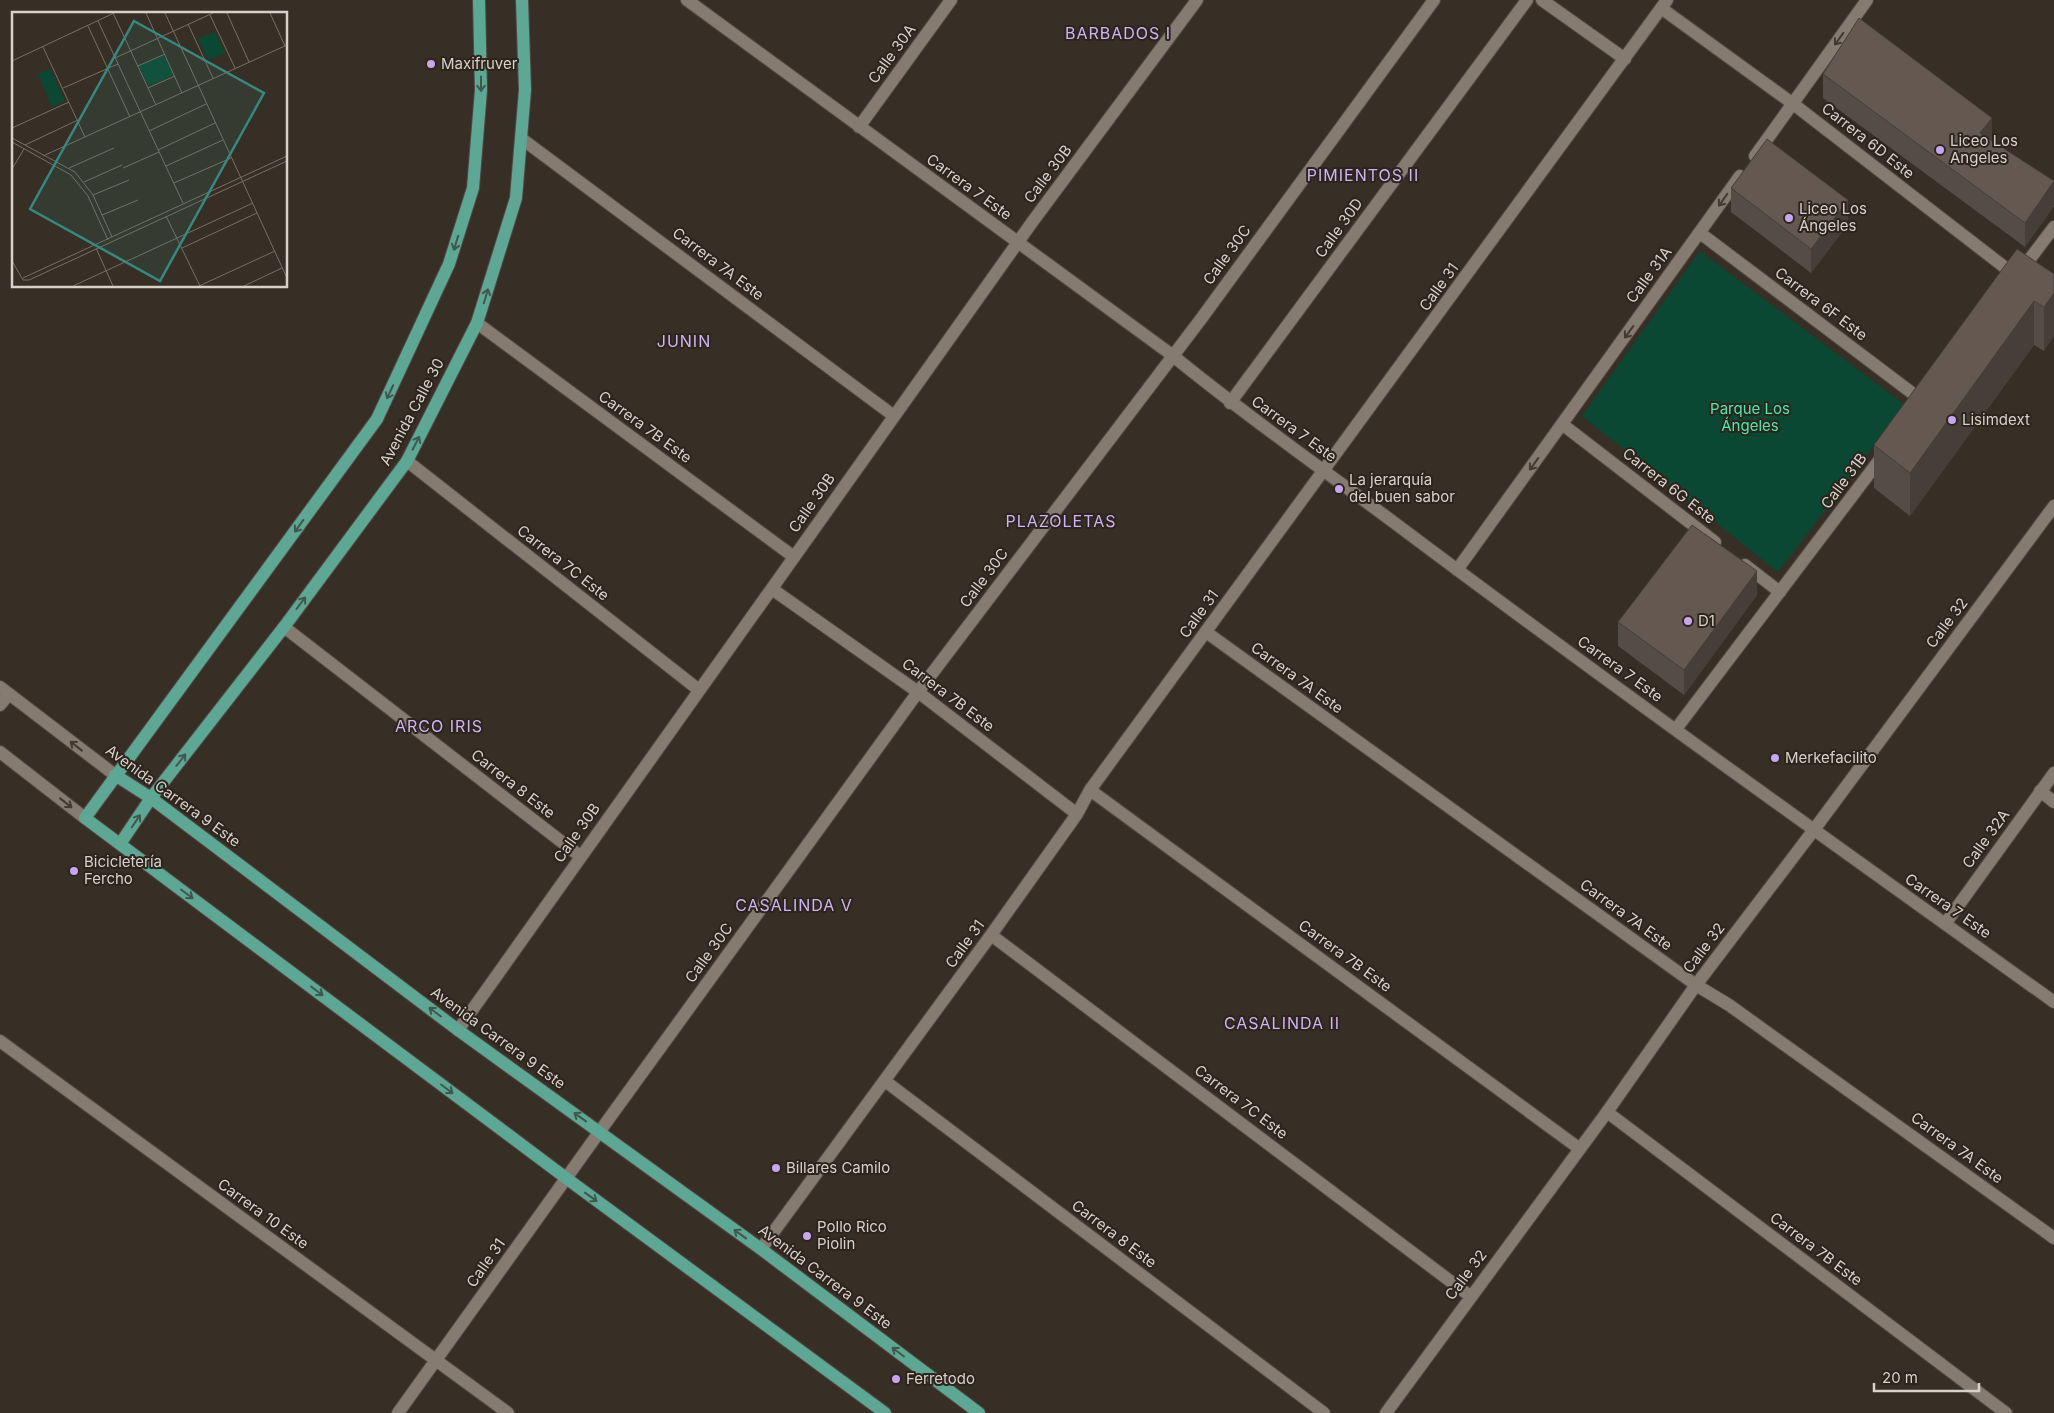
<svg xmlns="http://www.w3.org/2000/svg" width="2054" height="1413" font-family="Inter,sans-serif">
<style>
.green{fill:#0b4833}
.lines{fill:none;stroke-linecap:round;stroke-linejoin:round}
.lane-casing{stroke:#524a43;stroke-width:14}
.street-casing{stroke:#524a43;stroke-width:14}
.secondary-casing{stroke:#524a43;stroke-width:14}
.primary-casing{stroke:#524a43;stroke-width:14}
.lane{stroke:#867b71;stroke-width:12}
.street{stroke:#867b71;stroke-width:12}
.secondary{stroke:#867b71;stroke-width:12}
.primary{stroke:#5da795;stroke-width:12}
.wall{fill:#564c46}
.shaded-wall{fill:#463e39}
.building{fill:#645851;stroke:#463e39}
.oneway{stroke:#433a31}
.oneway2{stroke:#40584c}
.poi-dot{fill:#c6a6f0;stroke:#2d241c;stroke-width:2}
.labels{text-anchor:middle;stroke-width:4;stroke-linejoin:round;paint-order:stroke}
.street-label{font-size:15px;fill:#d7d1cc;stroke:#2d241c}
.poi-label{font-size:15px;fill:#d7d1cc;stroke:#2d241c;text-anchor:start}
.park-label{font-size:15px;fill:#48eaaf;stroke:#2d241c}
.neighbourhood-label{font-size:16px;letter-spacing:1px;fill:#d0b2f7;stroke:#2d241c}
.inset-road{fill:none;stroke:#776f68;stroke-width:1}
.view{fill:#378881;fill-opacity:0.15;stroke:#378881;stroke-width:2.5}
.inset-edge{fill:none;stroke:#d7d1cc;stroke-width:2.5}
</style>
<rect width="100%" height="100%" fill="#372e25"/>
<path class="green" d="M1700 251 1905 405 1778 572 1582 416Z"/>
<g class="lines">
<defs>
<path id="lane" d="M2040 791 2054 802
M1696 985 1729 1005 2054 1238
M458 1030 1033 221 1197 0
M1607 1112 2006 1413
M600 1131 918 692 1201 319 1434 0"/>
<path id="street" d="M687 0 1172 355C1246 416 1324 470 1400 527 1616 689 1835 845 2054 1002
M1542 0 1625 59
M1661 8 1792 103 2016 276
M859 127 951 0
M522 139 894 416
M1755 156 1867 0
M1700 233 1924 402
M2020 272 2054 227
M477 323 794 557
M1230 403 1527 0
M1562 424 1715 542
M407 461 699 690
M1745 565 1780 592
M1457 570 1740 176
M772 589 918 692 1077 814
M284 627 580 856
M1206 632 1696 985
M0 705 9 694
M1676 729 1884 454
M1090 790 1580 1149
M1945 924 2054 773
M991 935 1470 1296
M0 1041 508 1413
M885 1081 1324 1413
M761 1249 991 935 1077 814 1090 790 1667 0
M398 1413 600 1131
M1386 1413 1607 1112 1696 985 1813 831 2054 506"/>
<path id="secondary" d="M0 687 115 775
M0 752 85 818"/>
<path id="primary" d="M479 0 481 90 473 188 449 264 377 419 85 818 566 1178 885 1413
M115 775 151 798 458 1030 761 1249 979 1413
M120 844 151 798 284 627 407 461 477 323 516 198 525 90 522 0"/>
</defs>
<use href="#lane" class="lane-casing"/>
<use href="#street" class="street-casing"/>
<use href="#secondary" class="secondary-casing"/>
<use href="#primary" class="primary-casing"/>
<use href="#lane" class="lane"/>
<use href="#street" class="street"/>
<use href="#secondary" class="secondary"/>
<use href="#primary" class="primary"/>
</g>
<path class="wall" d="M1823 74 1992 141 2054 206 2025 247 1823 98Z
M1731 188 1848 224 1811 273 1731 212Z
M2054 274 2044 351 2034 345 1910 516 1874 488V445Z
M1757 595 1684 695 1618 646V622Z"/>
<path class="shaded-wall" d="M1992 118V142L1980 133Z
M2054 181V206L2025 247V223Z
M1848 200V224L1811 273V249Z
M2054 293V336L2044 351V307Z
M2034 301V345L1910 516V473Z
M1757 571V595L1684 695V670Z"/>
<path class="building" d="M1859 18 1992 118 1980 133 2054 181 2025 223 1823 74Z
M1767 139 1848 200 1811 249 1731 188Z
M2017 249 2054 274V293L2044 307 2034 301 1910 473 1874 445Z
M1692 525 1757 571 1684 670 1618 622Z"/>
<defs><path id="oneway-shaft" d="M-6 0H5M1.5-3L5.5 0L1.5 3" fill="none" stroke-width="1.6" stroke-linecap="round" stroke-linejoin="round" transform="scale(1.25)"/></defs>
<g class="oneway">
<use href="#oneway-shaft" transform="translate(1839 39) rotate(126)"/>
<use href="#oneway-shaft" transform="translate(1723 200) rotate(125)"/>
<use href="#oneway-shaft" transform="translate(1629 332) rotate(126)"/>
<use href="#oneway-shaft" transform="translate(1534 464) rotate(126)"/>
<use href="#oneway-shaft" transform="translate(76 746) rotate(-142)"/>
<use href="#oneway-shaft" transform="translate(66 803) rotate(38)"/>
</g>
<g class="oneway2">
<use href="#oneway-shaft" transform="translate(481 84) rotate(90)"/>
<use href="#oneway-shaft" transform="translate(456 243) rotate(107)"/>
<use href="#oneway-shaft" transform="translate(486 296) rotate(-73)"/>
<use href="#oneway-shaft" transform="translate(390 392) rotate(115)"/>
<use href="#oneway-shaft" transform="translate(416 443) rotate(-63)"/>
<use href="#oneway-shaft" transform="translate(299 526) rotate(126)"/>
<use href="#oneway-shaft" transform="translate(301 603) rotate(-53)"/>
<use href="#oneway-shaft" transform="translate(181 760) rotate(-52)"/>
<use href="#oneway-shaft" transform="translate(136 821) rotate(-56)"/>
<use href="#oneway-shaft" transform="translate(187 894) rotate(37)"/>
<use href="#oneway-shaft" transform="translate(317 991) rotate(37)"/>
<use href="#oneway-shaft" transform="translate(435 1012) rotate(-143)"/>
<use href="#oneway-shaft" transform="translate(447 1089) rotate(37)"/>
<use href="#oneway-shaft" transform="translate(580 1117) rotate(-144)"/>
<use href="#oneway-shaft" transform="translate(591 1197) rotate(36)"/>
<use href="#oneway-shaft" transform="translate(740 1234) rotate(-144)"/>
<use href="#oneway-shaft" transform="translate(898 1352) rotate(-143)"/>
</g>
<g class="poi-dot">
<circle cx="431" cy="64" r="5"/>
<circle cx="1940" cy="150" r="5"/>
<circle cx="1789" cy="218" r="5"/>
<circle cx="1952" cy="420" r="5"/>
<circle cx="1339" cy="489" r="5"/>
<circle cx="1688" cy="621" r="5"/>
<circle cx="1775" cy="758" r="5"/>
<circle cx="74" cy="871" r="5"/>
<circle cx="776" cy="1168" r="5"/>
<circle cx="807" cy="1236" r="5"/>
<circle cx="896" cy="1379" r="5"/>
</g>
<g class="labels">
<g class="street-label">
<text transform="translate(892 54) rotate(-54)" y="5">Calle 30A</text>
<text transform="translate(1868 141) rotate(38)" y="5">Carrera 6D Este</text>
<text transform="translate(1048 174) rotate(-53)" y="5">Calle 30B</text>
<text transform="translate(969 187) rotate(36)" y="5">Carrera 7 Este</text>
<text transform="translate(1339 228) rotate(-54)" y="5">Calle 30D</text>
<text transform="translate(1227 255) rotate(-54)" y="5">Calle 30C</text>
<text transform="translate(718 264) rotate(37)" y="5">Carrera 7A Este</text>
<text transform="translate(1649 275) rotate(-54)" y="5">Calle 31A</text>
<text transform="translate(1439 287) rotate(-54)" y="5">Calle 31</text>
<text transform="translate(1821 304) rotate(37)" y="5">Carrera 6F Este</text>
<text transform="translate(412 412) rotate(-62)" y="5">Avenida Calle 30</text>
<text transform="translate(645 427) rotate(36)" y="5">Carrera 7B Este</text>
<text transform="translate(1294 429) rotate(36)" y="5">Carrera 7 Este</text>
<text transform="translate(1844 481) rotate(-53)" y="5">Calle 31B</text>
<text transform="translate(1669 486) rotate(38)" y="5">Carrera 6G Este</text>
<text transform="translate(812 503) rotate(-55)" y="5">Calle 30B</text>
<text transform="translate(563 563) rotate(38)" y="5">Carrera 7C Este</text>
<text transform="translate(984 578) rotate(-53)" y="5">Calle 30C</text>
<text transform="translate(1199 614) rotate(-54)" y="5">Calle 31</text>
<text transform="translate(1947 623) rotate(-53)" y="5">Calle 32</text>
<text transform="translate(1620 669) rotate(36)" y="5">Carrera 7 Este</text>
<text transform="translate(1297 678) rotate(36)" y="5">Carrera 7A Este</text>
<text transform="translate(948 695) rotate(37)" y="5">Carrera 7B Este</text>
<text transform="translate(513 784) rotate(38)" y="5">Carrera 8 Este</text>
<text transform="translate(173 796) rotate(36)" y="5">Avenida Carrera 9 Este</text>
<text transform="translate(577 833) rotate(-55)" y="5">Calle 30B</text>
<text transform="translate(1986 839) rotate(-54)" y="5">Calle 32A</text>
<text transform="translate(1948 906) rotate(35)" y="5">Carrera 7 Este</text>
<text transform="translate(1626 915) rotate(36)" y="5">Carrera 7A Este</text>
<text transform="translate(965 944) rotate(-54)" y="5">Calle 31</text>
<text transform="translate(1704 948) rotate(-53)" y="5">Calle 32</text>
<text transform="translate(709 953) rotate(-54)" y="5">Calle 30C</text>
<text transform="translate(1345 956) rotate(36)" y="5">Carrera 7B Este</text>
<text transform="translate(498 1038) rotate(36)" y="5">Avenida Carrera 9 Este</text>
<text transform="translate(1241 1102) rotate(37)" y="5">Carrera 7C Este</text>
<text transform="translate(1957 1148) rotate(36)" y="5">Carrera 7A Este</text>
<text transform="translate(263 1214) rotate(36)" y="5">Carrera 10 Este</text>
<text transform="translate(1114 1234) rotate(37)" y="5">Carrera 8 Este</text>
<text transform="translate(1816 1249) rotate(37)" y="5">Carrera 7B Este</text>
<text transform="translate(486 1263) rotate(-55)" y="5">Calle 31</text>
<text transform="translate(1466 1275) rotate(-53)" y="5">Calle 32</text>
<text transform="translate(825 1277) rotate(37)" y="5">Avenida Carrera 9 Este</text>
</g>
<g class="poi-label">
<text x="441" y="69">Maxifruver</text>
<text x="1950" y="146">Liceo Los<tspan x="1950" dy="17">Angeles</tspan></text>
<text x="1799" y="214">Liceo Los<tspan x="1799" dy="17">Ángeles</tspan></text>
<text x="1962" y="425">Lisimdext</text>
<text x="1349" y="485">La jerarquía<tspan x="1349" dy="17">del buen sabor</tspan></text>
<text x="1698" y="626">D1</text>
<text x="1785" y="763">Merkefacilito</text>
<text x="84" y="867">Bicicletería<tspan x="84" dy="17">Fercho</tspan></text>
<text x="786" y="1173">Billares Camilo</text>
<text x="817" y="1232">Pollo Rico<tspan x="817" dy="17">Piolin</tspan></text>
<text x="906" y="1384">Ferretodo</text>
</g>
<g class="park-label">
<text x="1750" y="414">Parque Los<tspan x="1750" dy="17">Ángeles</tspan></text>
</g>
<g class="neighbourhood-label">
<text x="1118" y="39">BARBADOS I</text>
<text x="1363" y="181">PIMIENTOS II</text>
<text x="684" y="347">JUNIN</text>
<text x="1061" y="527">PLAZOLETAS</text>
<text x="439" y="732">ARCO IRIS</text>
<text x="794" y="911">CASALINDA V</text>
<text x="1282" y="1029">CASALINDA II</text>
</g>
</g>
<g transform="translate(12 12)">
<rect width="275" height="275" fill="#372e25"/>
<path d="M203 20 213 41 196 48 186 27ZM152 43 161 63 137 74 127 54ZM38 57 53 89 40 95 26 62Z" fill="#0b4833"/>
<path class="inset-road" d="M101 1 144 93M134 1 170 81M153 1 275 266M215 1 237 50M258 1 273 34M198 3 223 56M86 9 171 191M176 12 201 66M76 14 118 105M31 35 73 125M103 46 201 1M0 49 102 1M126 54 153 42M51 76 106 52M136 76 163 64M0 116 57 90M137 119 194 92M0 126 63 160 81 183 100 225M0 130 59 163 76 184 96 228M13 133 66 108M146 138 203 111M31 144 275 33M154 154 211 128M57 156 102 136M111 156 147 140M0 157 12 137M72 170 110 153M162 171 219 146M81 183 117 168M90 203 126 188M154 204 188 274M84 236 101 274M170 236 245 201M0 249 11 268H17L275 149M11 266 275 144M61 274 241 191M187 274 263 239M232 274 270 256"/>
<path class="view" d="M122 9 252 81 148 269 18 197Z"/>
<rect width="275" height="275" class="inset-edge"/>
</g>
<path d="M1874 1383v8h105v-8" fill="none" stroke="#d7d1cc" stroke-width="2.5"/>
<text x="1882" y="1383" font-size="15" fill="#d7d1cc" stroke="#2d241c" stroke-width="4" paint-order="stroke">20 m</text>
</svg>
